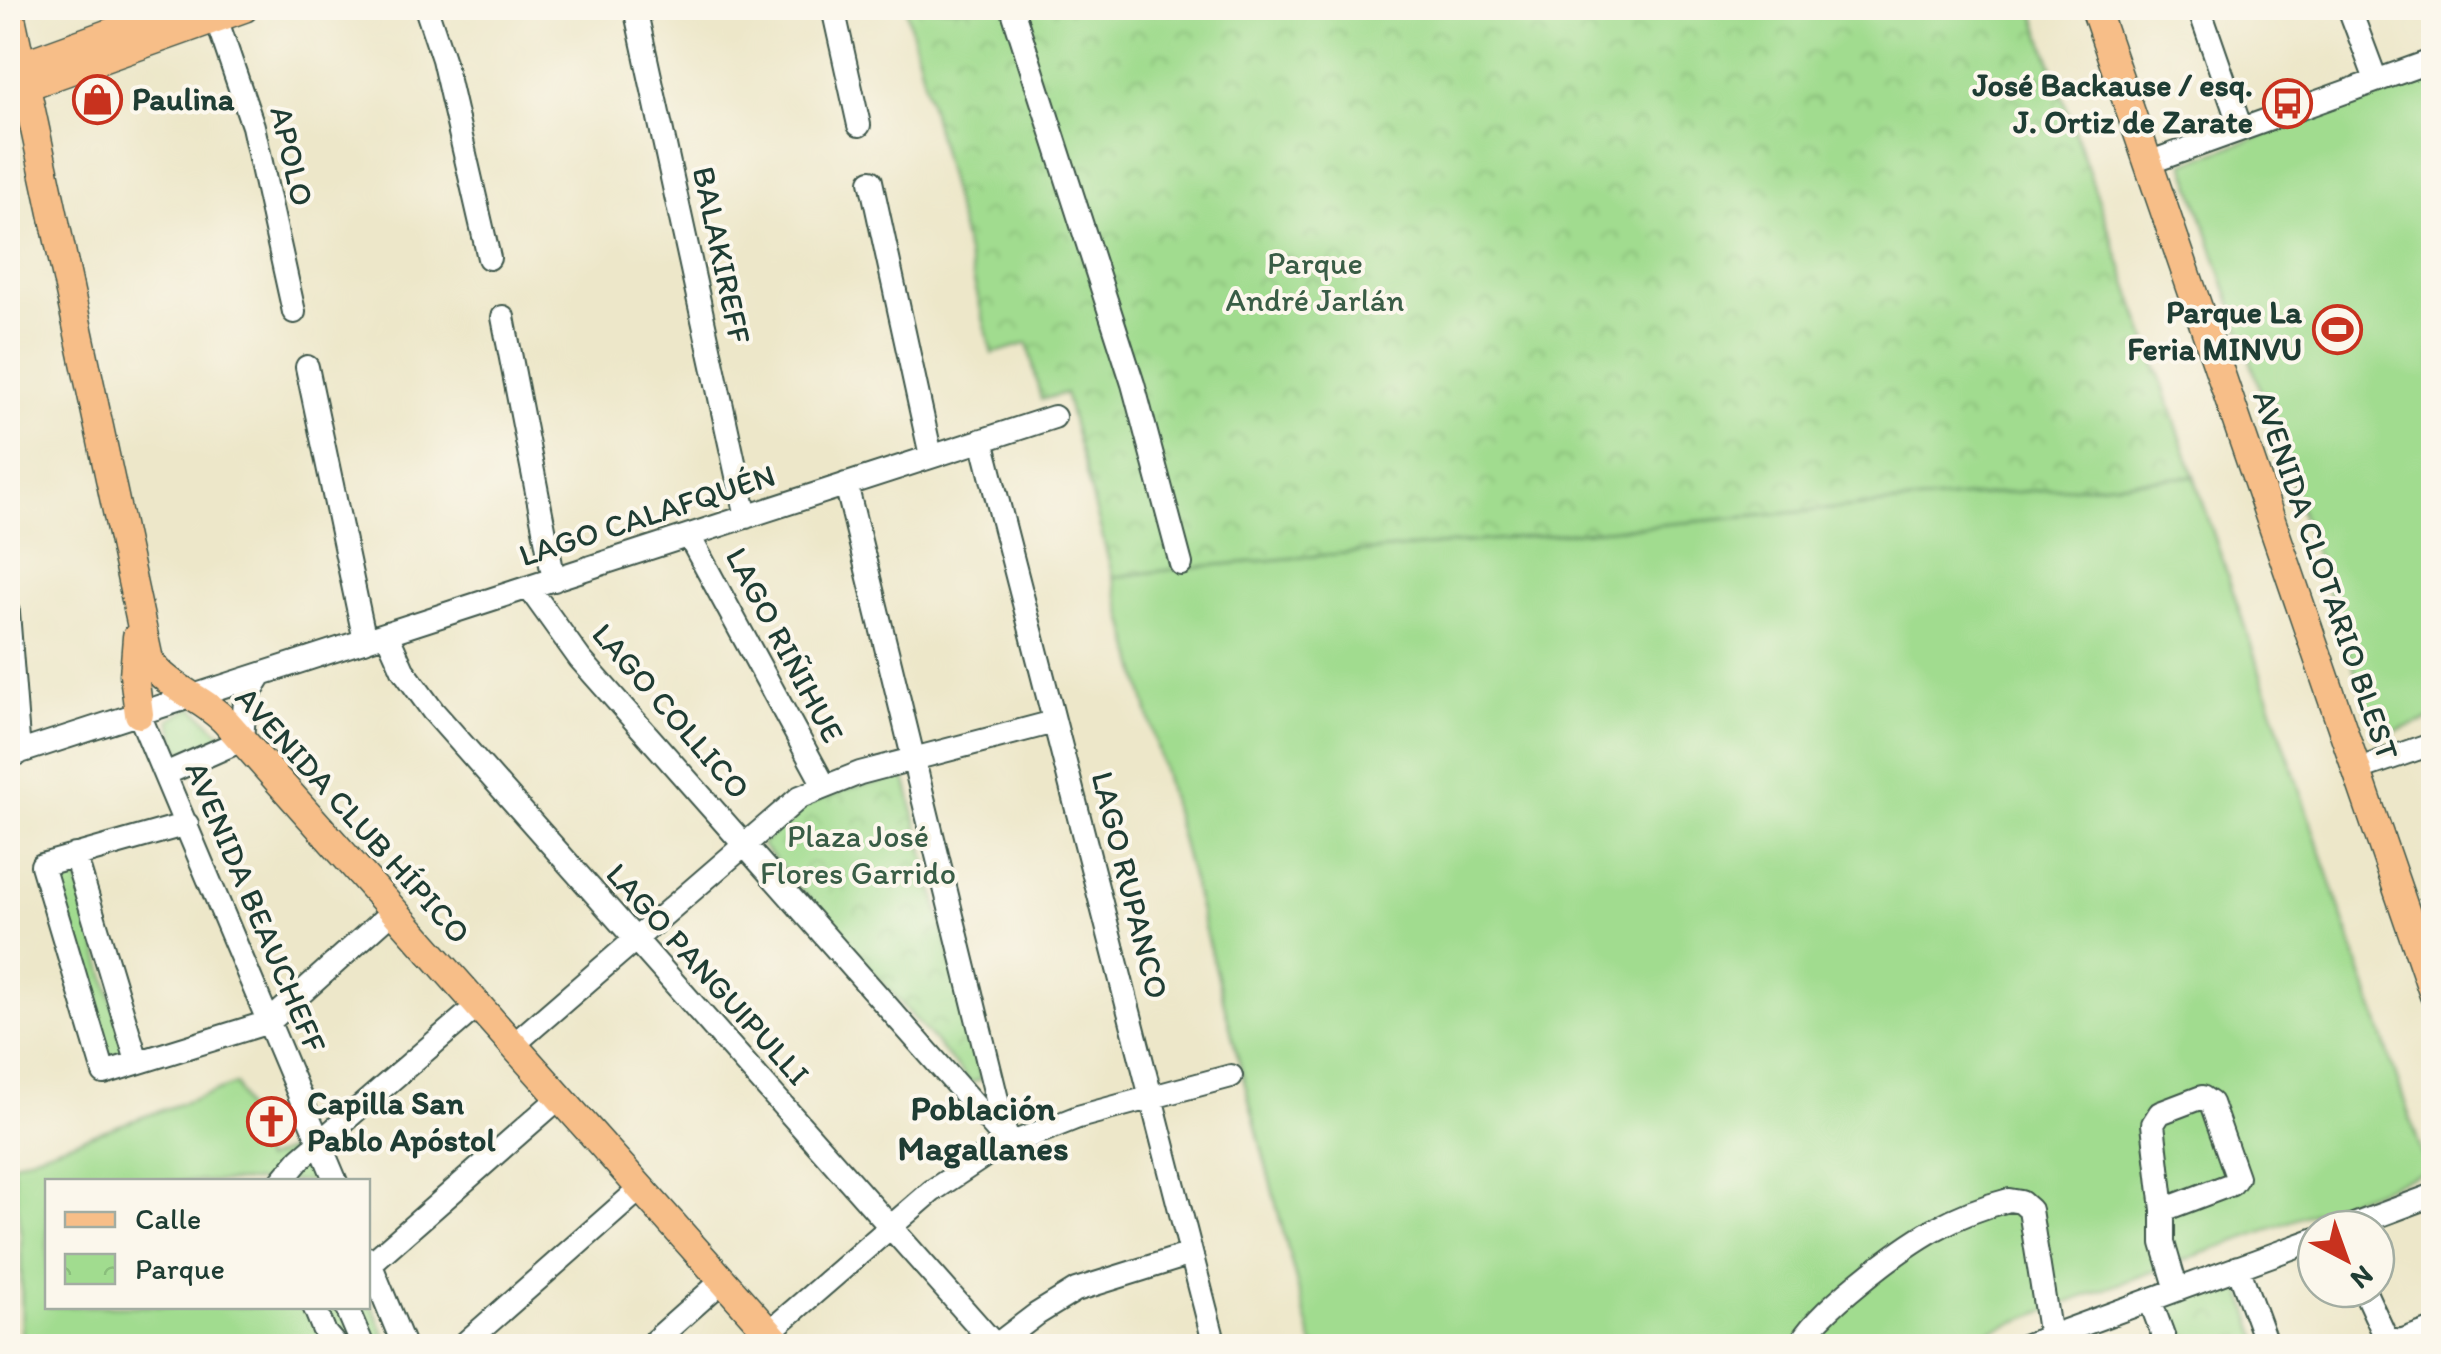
<svg xmlns="http://www.w3.org/2000/svg" width="2441" height="1354" font-family="Itim,sans-serif">
<style>
.grass{fill:#a1dc8f;stroke:#608c62;stroke-width:2.5}
.park{fill:url(#park-crowns);stroke:#608c62;stroke-width:2.5}
.lines{fill:none;stroke-linecap:round;stroke-linejoin:round}
.minor-casing{stroke:#3e564a;stroke-width:26}
.major-casing{stroke:#3e564a;stroke-width:31}
.minor{stroke:#fff;stroke-width:22}
.major{stroke:#f7be88;stroke-width:28}
.labels{text-anchor:middle;stroke-width:8;stroke-linejoin:round;paint-order:stroke}
.poi-label{font-size:32px;font-weight:bold;fill:#1f3d34;stroke:#fbf7ec;text-anchor:end}
.street-label{font-size:32px;fill:#1f3d34;stroke:#fbf7ec}
.park-label{font-size:32px;fill:#395d46;stroke:#fbf7ec}
.neighbourhood-label{font-size:35px;font-weight:bold;fill:#1f3d34;stroke:#fbf7ec}
</style>
<defs>
<pattern id="park-crowns" width="20" height="18" patternUnits="userSpaceOnUse" patternTransform="scale(2.5)"><rect width="20" height="18" fill="#a1dc8f"/><path d="M2 6a3 3 0 1 1 6 0M12 15a3 3 0 1 1 6 0" fill="none" stroke="#8abe7c"/></pattern>
</defs>
<rect width="100%" height="100%" fill="#fbf7ec"/>
<filter id="ink" filterUnits="userSpaceOnUse"><feTurbulence type="fractalNoise" baseFrequency=".01" numOctaves="2"/><feDisplacementMap in="SourceGraphic" scale="20" xChannelSelector="R" yChannelSelector="G"/><feConvolveMatrix kernelMatrix="1 2 1 2 8 2 1 2 1" color-interpolation-filters="sRGB"/></filter>
<filter id="wash" filterUnits="userSpaceOnUse"><feTurbulence type="fractalNoise" baseFrequency=".0048" numOctaves="4" result="noise"/><feDisplacementMap in="SourceGraphic" scale="40" xChannelSelector="R" yChannelSelector="G"/><feGaussianBlur stdDeviation="2.25" result="paint"/><feColorMatrix in="noise" values="0 0 0 0 0 0 0 0 0 0 0 0 0 0 0 0 0 1.4 0 .05"/><feComposite in="paint" operator="in"/></filter>
<g filter="url(#wash)">
<rect width="100%" height="100%" fill="#ede7c9"/>
<path class="grass" d="M2433 75V718L2377 737 2184 163Z
M2194 476 2428 1171 1949 1346H1313L1113 577 1183 568Z
M193 707 225 737 184 752 177 745 170 719Z
M72 859 128 1056 106 1063 50 865Z
M236 1084 264 1160 304 1144 320 1181 48 1182V1306H368V1295L389 1346H22L21 1237 12 1163Z"/>
<path class="park" d="M906 8H2032L2194 476 1183 568 1113 577 1065 393 1041 400 1028 343 992 354Z
M905 777 981 1079 971 1083 761 844 801 807 845 789Z
M2236 1275 2261 1346H2172L2157 1305Z"/>
</g>
<g filter="url(#ink)">
<g class="lines">
<defs>
<path id="minor" d="M426 8 443 59 489 258
M635 8 746 517
M833 8 859 125
M1012 8 1133 384 1181 564
M2199 8 2241 129
M2349 8 2376 80
M216 18 253 126 294 312
M2148 163 2434 60
M871 181 931 456
M503 317 554 580
M307 367 365 641
M982 440 1215 1346
M846 484 1007 1140
M689 536 824 785
M529 588 580 659 1008 1143
M8 612 19 753
M387 634 403 670 433 711 996 1346
M139 714 336 1182
M8 756 1054 417
M2356 770 2434 743
M165 774 242 740 245 701 261 675
M187 824 42 865 104 1073 269 1022 393 911
M75 855 137 1061
M512 1046 800 797 860 773 1054 722
M281 1182 300 1159 477 1006
M2163 1210 2232 1184 2237 1177 2211 1103 2202 1097 2160 1113 2153 1124 2163 1210V1243L2177 1290
M2343 1229 2434 1195
M368 1258 404 1346
M370 1264 559 1098
M2238 1267 2267 1346
M2364 1290 2386 1338 2400 1341 2434 1329
M2150 1300 2167 1346
M314 1306 325 1333 336 1346
M346 1306 363 1346
M768 1333 932 1191 992 1151 1078 1117 1231 1076
M462 1346 640 1189
M649 1346 722 1281
M995 1346 1037 1314 1076 1290 1191 1254
M1799 1346C1814 1313 1902 1247 1935 1229 1957 1217 1985 1206 2009 1200L2021 1202 2030 1210 2050 1337
M2024 1346 2316 1239"/>
<path id="major" d="M9 8 149 660C167 688 204 698 226 722L781 1346
M2095 8 2434 995
M8 70 179 8
M9 92 244 8
M137 637 134 675 139 714"/>
</defs>
<use href="#minor" class="minor-casing"/>
<use href="#major" class="major-casing"/>
<use href="#minor" class="minor"/>
<use href="#major" class="major"/>
</g>
</g>
<defs>
<symbol id="shop-ring" viewBox="-11 -11 22 22"><circle r="9.5" fill="#fbf7ec" stroke="#c8321e" stroke-width="1.5"/><path d="M-5-2.5h2.3a2.7 3.5 0 0 1 5.4 0H5L5.5 6h-11ZM-1.5-2.5h3a1.5 2.3 0 0 0-3 0Z" fill="#c8321e"/></symbol>
<symbol id="bus-ring" viewBox="-11 -11 22 22"><circle r="9.5" fill="#fbf7ec" stroke="#c8321e" stroke-width="1.5"/><path d="M-5-6H5V4H4V6H2V4H-2V6H-4V4H-5ZM-3.5-4V0h7V-4ZM-3.5 1.2v1.5H-2V1.2ZM2 1.2v1.5H3.5V1.2Z" fill="#c8321e"/></symbol>
<symbol id="stadium-ring" viewBox="-11 -11 22 22"><circle r="9.5" fill="#fbf7ec" stroke="#c8321e" stroke-width="1.5"/><path d="M0-5a6.5 5 0 1 0 0 10a6.5 5 0 1 0 0-10ZM-3.5-1.8h7v3.6h-7Z" fill="#c8321e"/></symbol>
<symbol id="church-ring" viewBox="-11 -11 22 22"><circle r="9.5" fill="#fbf7ec" stroke="#c8321e" stroke-width="1.5"/><path d="M-1.2-6h2.4v3.5h3.3v2.4h-3.3V6h-2.4V-.1h-3.3v-2.4h3.3Z" fill="#c8321e"/></symbol>
</defs>
<g fill-rule="evenodd">
<use href="#shop-ring" x="70" y="72" width="55" height="55"/>
<use href="#bus-ring" x="2260" y="76" width="55" height="55"/>
<use href="#stadium-ring" x="2310" y="302" width="55" height="55"/>
<use href="#church-ring" x="244" y="1094" width="55" height="55"/>
</g>
<g class="labels">
<g class="poi-label">
<text x="2253" y="96">José Backause / esq.<tspan x="2253" dy="37">J. Ortiz de Zarate</tspan></text>
<text x="132" y="110" text-anchor="start">Paulina</text>
<text x="2302" y="323">Parque La<tspan x="2302" dy="37">Feria MINVU</tspan></text>
<text x="307" y="1114" text-anchor="start">Capilla San<tspan x="307" dy="37">Pablo Apóstol</tspan></text>
</g>
<g class="street-label">
<text transform="translate(292 156) rotate(77)" y="11">APOLO</text>
<text transform="translate(722 255) rotate(78)" y="11">BALAKIREFF</text>
<text transform="translate(647 515) rotate(-18)" y="11">LAGO CALAFQUÉN</text>
<text transform="translate(2326 575) rotate(71)" y="11">AVENIDA CLOTARIO BLEST</text>
<text transform="translate(785 645) rotate(62)" y="11">LAGO RIÑIHUE</text>
<text transform="translate(671 711) rotate(49)" y="11">LAGO COLLICO</text>
<text transform="translate(353 815) rotate(48)" y="11">AVENIDA CLUB HÍPICO</text>
<text transform="translate(1130 885) rotate(76)" y="11">LAGO RUPANCO</text>
<text transform="translate(256 907) rotate(67)" y="11">AVENIDA BEAUCHEFF</text>
<text transform="translate(708 974) rotate(48)" y="11">LAGO PANGUIPULLI</text>
</g>
<g class="park-label">
<text x="1315" y="274">Parque<tspan x="1315" dy="37">André Jarlán</tspan></text>
<text x="858" y="847">Plaza José<tspan x="858" dy="37">Flores Garrido</tspan></text>
</g>
<g class="neighbourhood-label">
<text x="983" y="1120">Población<tspan x="983" dy="40">Magallanes</tspan></text>
</g>
</g>
<rect width="2441" height="1354" fill="none" stroke="#fbf7ec" stroke-width="40"/>
<rect x="45" y="1179" width="325" height="130" fill="#fbf7ec" stroke="#a3ada2" stroke-width="2.5"/>
<rect x="65" y="1212" width="50" height="15" fill="#f7be88" stroke="#a3ada2" stroke-width="2.5"/>
<text x="135" y="1229" font-size="30" fill="#1f3d34">Calle</text>
<rect x="65" y="1254" width="50" height="30" fill="url(#park-crowns)" stroke="#a3ada2" stroke-width="2.5"/>
<text x="135" y="1279" font-size="30" fill="#1f3d34">Parque</text>
<g transform="translate(2346 1259) rotate(139)"><circle r="48" fill="#fbf7ec" stroke="#a3ada2" stroke-width="2.5"/>
<path d="M0-8L18 38L0 25L-18 38Z" fill="#c8321e"/>
<text y="-15" font-size="28" font-weight="bold" text-anchor="middle" fill="#1f3d34">N</text>
</g>
</svg>
